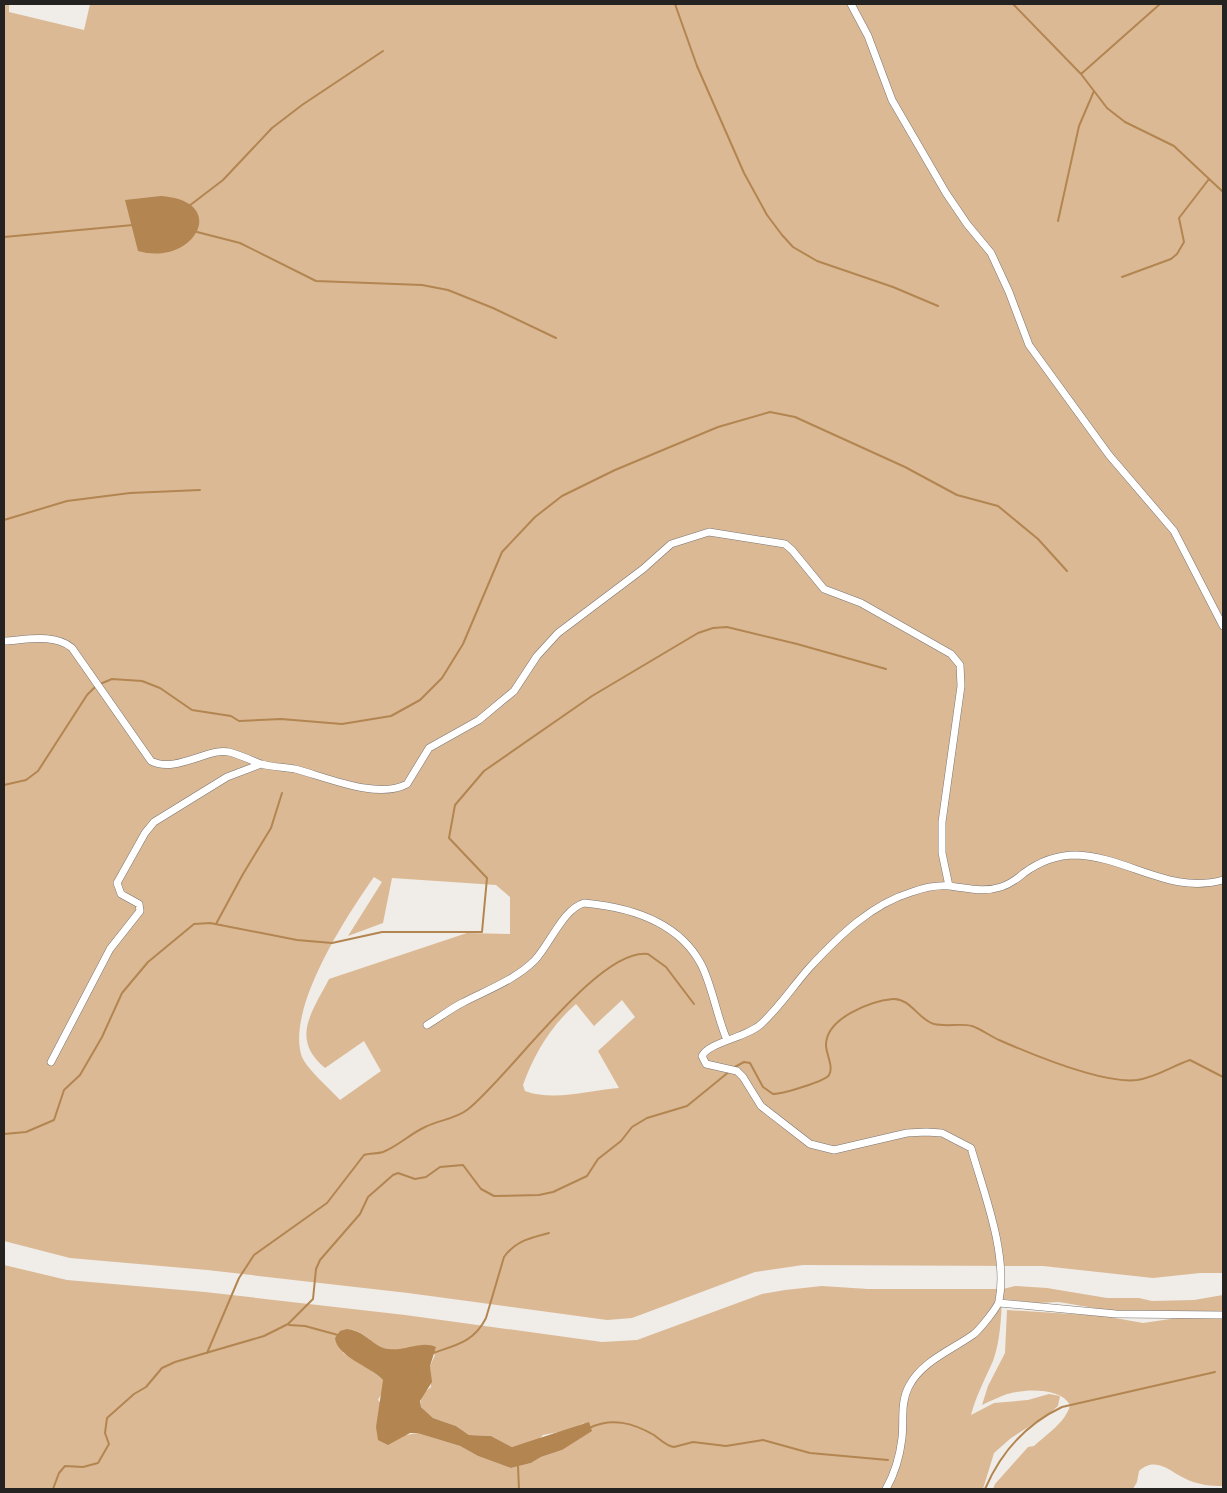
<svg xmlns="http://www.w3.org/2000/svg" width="1227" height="1493" font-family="Karla,sans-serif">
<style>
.green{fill:#dbb995;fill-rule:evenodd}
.water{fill:#b38550}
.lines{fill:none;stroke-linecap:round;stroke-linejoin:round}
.stream{stroke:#b38550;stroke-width:2}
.street-casing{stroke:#797572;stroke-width:8}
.street{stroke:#fff;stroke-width:7}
</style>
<rect width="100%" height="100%" fill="#f0ece7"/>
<path class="green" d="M4 4H9V12L84 30 90 4H1223V1273H1200L1153 1278 1043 1266 803 1265 755 1272 632 1318 607 1320 408 1293 207 1270 70 1258 4 1241ZM374 877 382 882 348 936 383 923 392 878 496 885 510 897V934L467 933 329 979C312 1012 290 1039 325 1068L364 1041 381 1071 340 1100C330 1089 307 1069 302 1057 285 1010 347 915 374 877ZM622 1000 635 1017 598 1051 619 1088C590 1090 554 1102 525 1091L523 1085C534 1054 551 1026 576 1004L594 1026Z
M4 1265 67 1280 205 1292 405 1315 602 1342 637 1340 762 1294 785 1290 822 1286 868 1289H1003L1015 1286 1047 1288 1107 1298H1139L1152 1301 1194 1300 1223 1295V1313L1147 1317 1059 1302 1038 1303 1002 1299C1001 1320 1000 1342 993 1361 985 1379 976 1396 971 1415L994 1403 1028 1400 1049 1394 1060 1396 1058 1406 1050 1413 1011 1438 994 1453 983 1489H4ZM347 1329C366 1331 367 1341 381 1348 392 1353 410 1348 421 1345L435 1355 430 1366 431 1387C424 1392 419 1398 421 1407L433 1418 456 1426 469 1435 491 1436 512 1447 538 1440 543 1435 569 1430 584 1423 562 1450 541 1457 531 1463 511 1468 478 1456 460 1446 417 1433 407 1435 378 1400 383 1391V1380L367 1367 343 1353Z
M1007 1310 1104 1316 1143 1323 1184 1317H1223V1486C1211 1486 1200 1485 1188 1480 1171 1473 1157 1455 1139 1471L1137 1482 1133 1489H993L995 1484 1028 1447 1034 1446C1047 1434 1066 1422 1070 1405 1060 1387 1025 1389 1007 1394 999 1397 990 1401 982 1405L988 1386 1005 1353Z"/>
<path class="water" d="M161 196C231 201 194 267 138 251L125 200Z
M347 1329C367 1331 373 1348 389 1349 405 1351 422 1340 436 1347L430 1366 432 1382 420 1401 421 1407 433 1418 456 1426 469 1435 491 1436 512 1447 589 1422 592 1431 562 1450 541 1457 531 1463 511 1468 478 1456 460 1446 417 1433H410L388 1445 378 1440 376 1427 383 1380C370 1366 337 1357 335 1338L340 1331Z"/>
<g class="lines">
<path class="stream" d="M675 4 697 66 744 173 767 215 782 235 793 247 817 261 893 287 938 306
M1013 4 1081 74 1107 108 1125 122 1174 146 1223 192
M1081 74 1160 4
M189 206 223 180 272 128 302 105 383 51
M1058 221 1079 126 1094 91
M197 232 240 243 316 281 422 285 448 290 493 308 556 338
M4 237 133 225
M1122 277 1171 259 1177 254 1184 242 1179 218 1209 179
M4 520 67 501 130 493 200 490
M100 684 112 679 142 681 160 688 192 710 231 716 239 721 281 719 342 724 391 716 420 700 442 678 463 644 502 552 535 517 562 496 615 470 718 427 770 412 795 417 905 467 957 495 998 506 1038 539 1067 571
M4 785 26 780 38 771 87 695 96 686
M216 924 243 874 271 828 282 793
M733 1068 744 1062 750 1063 763 1087 773 1094C782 1094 826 1081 829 1075 834 1067 826 1054 826 1045 826 1018 871 1001 893 999 910 998 919 1020 934 1024 947 1027 960 1023 972 1026 981 1029 990 1036 999 1040 1031 1054 1103 1084 1137 1080 1157 1077 1172 1066 1190 1060L1223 1077
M4 1134 26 1132 54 1120 64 1090 80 1075 102 1037 122 993 148 962 194 924 210 923 297 940 332 943 382 932H482L487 878 449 838 455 805 484 771 592 696 698 633 713 628 727 627 797 644 886 669
M289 1325 305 1326 338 1335
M207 1353 239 1278 254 1255 327 1203 364 1155C370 1153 377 1154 383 1152 398 1146 410 1134 425 1127 439 1120 455 1119 467 1110 507 1080 598 947 648 954L666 967 694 1004
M433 1353C456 1345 474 1342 486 1318L504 1257C516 1240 531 1238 549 1233
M589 1428C612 1417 633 1423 654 1435 661 1440 666 1446 674 1447L693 1442 726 1446 763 1440 810 1453 888 1460
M518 1466 519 1489
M53 1489 59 1473 65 1466 83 1467 98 1463 109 1444 105 1433 107 1418 134 1394 146 1387 162 1368 175 1362 264 1336 288 1324 313 1299 316 1269 320 1260 360 1214 368 1197 393 1175 398 1173 415 1179 426 1177 440 1167 463 1165 481 1189 494 1196 539 1195 553 1192 587 1176 598 1159 621 1141 632 1127 647 1118 687 1106 730 1071
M985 1489C1001 1452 1026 1424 1062 1407L1215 1372"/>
<defs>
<path id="street" d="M851 4 868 36 892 100 946 193 967 224 991 253 1009 292 1029 345 1109 455 1174 531 1223 626
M4 641C25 640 55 633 72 648L151 761C175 774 210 747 229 752 240 755 251 760 261 764 272 767 284 767 295 769 326 777 378 800 407 784L429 748 479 720 514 691 537 656 558 633 643 569 671 544 709 532 785 544 792 550 824 589 861 603 951 654 960 665 961 686 942 822V853L949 886
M427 1025C439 1018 450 1009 462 1003 487 990 515 980 535 960 550 944 563 909 584 903 628 907 678 921 701 964 712 985 717 1017 727 1040
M51 1062 110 949 140 911 139 904 121 894 117 883 145 833 154 822 227 777 261 764
M999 1303 1116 1314 1223 1315
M886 1489C894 1475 900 1455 902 1438 904 1420 900 1403 909 1386 922 1361 952 1350 974 1334 980 1329 998 1307 999 1301 1008 1254 984 1193 971 1148L942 1133 926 1132 907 1133 834 1150 810 1144 761 1106 743 1077 737 1071 706 1064 702 1056C709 1042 745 1038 760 1025 779 1008 793 986 810 967 838 937 871 904 912 892 923 888 937 885 949 886 968 888 982 893 1001 887 1010 884 1017 879 1024 873 1039 862 1057 855 1076 855 1128 857 1170 895 1223 880"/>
</defs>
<use href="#street" class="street-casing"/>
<use href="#street" class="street"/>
</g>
<rect width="1227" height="1493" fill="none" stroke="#252322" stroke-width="10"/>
</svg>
